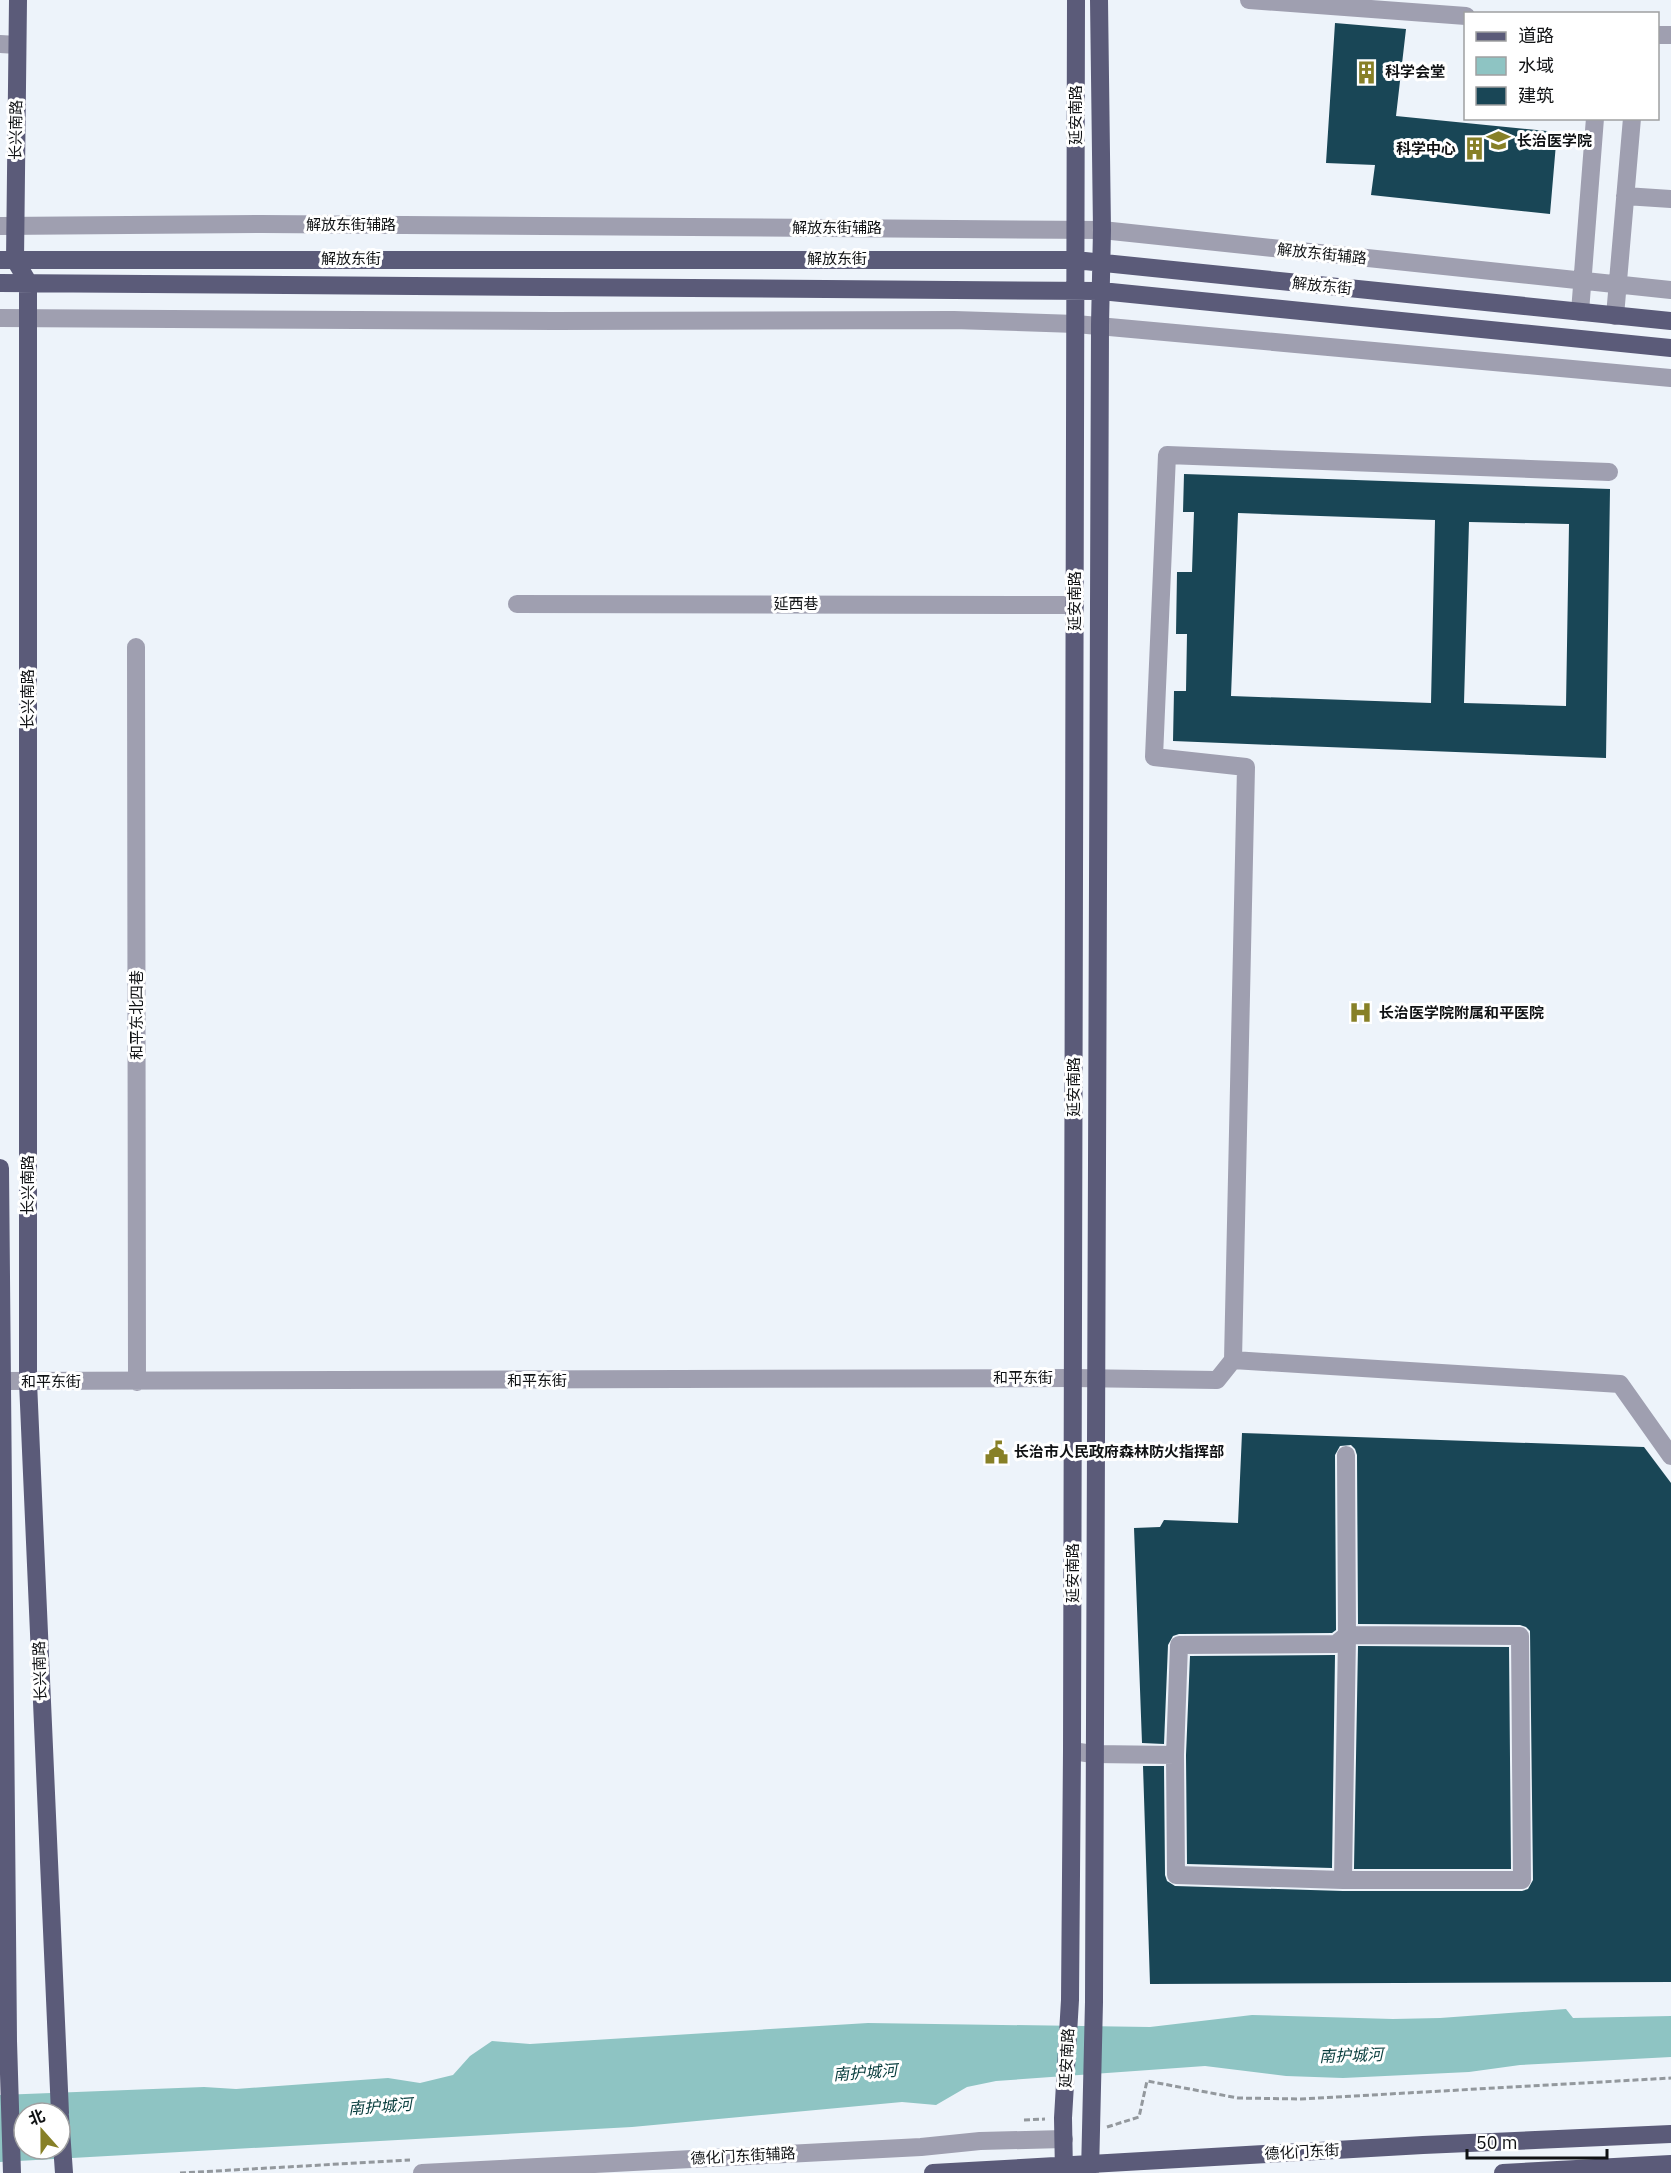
<svg xmlns="http://www.w3.org/2000/svg" width="1671" height="2173" font-family="'IBM Plex Sans','Noto Sans SC',sans-serif">
<style>
.water{fill:#8ec4c3;fill-rule:evenodd}
.building{fill:#194656;fill-rule:evenodd}
.lines{fill:none;stroke-linecap:round;stroke-linejoin:round}
.path{stroke:#93989d;stroke-width:3;stroke-dasharray:6 3;stroke-linecap:butt}
.minor{stroke:#9f9fb0;stroke-width:18}
.major{stroke:#5b5b79;stroke-width:18}
.labels{text-anchor:middle;stroke-width:6;stroke-linejoin:round;paint-order:stroke}
.poi-label{font-size:15px;font-weight:bold;fill:#101214;stroke:#fff;text-anchor:start}
.street-label{font-size:15px;fill:#101214;stroke:#fff}
.water-label{font-size:16px;font-style:italic;fill:#083d3d;stroke:#fff}
</style>
<rect width="100%" height="100%" fill="#edf3fa"/>
<path class="water" d="M1566 2009 1573 2018 1671 2016V2057L1520 2065 1469 2072 1343 2078 1286 2076 1205 2066 996 2081 967 2087 936 2105 902 2102 632 2127 0 2162V2095L204 2087 236 2089 388 2078 420 2083 453 2075 470 2056 492 2041 530 2044 868 2023 1150 2027 1252 2015 1393 2019 1440 2018ZM24 2113H60V2149H24Z"/>
<path class="building" d="M1335 23 1406 29 1396 116 1557 132 1550 214 1371 195 1375 165 1326 163Z
M1184 474 1610 489 1606 758 1173 741 1174 691H1186L1187 634H1176L1177 572H1192L1194 512H1183ZM1238 513 1435 520 1431 703 1231 696ZM1469 522 1569 524 1566 706 1464 703Z
M1242 1433 1644 1447 1671 1483V1982L1150 1984 1143 1766H1164L1165 1875 1167 1881 1175 1886 1343 1891H1522L1528 1889 1533 1880 1530 1631 1526 1627 1520 1625 1358 1624 1357 1455 1355 1449 1351 1445 1340 1446 1335 1455 1336 1630 1332 1633 1179 1634 1173 1636 1168 1645 1164 1744 1142 1743 1134 1528 1160 1527 1164 1520 1238 1523Z
M1358 1646 1509 1647 1511 1869H1354Z
M1335 1655 1332 1868 1187 1864 1186 1755 1190 1656Z"/>
<g class="lines">
<path class="path" d="M1024 2120 1045 2119
M1107 2127 1139 2117 1147 2081 1238 2098 1301 2099 1671 2078
M180 2173 410 2160"/>
<path class="minor" d="M1249 0 1466 16
M1658 35H1671
M0 44 17 45
M1625 196 1671 199
M0 226 262 224 1102 230 1671 290
M1580 312 1595 118
M1615 316 1632 118
M0 318 553 321 954 320 1076 324 1671 378
M1609 472 1167 455 1154 757 1246 767 1233 1360 1620 1384 1671 1456
M517 604 1075 605
M136 647 137 1382
M0 1381 1073 1378 1217 1380 1233 1360
M1072 1751 1093 1754 1175 1755 1176 1875 1343 1880H1522L1520 1636 1347 1635 1336 1644 1179 1645 1175 1755
M1343 1880 1347 1635 1346 1455
M422 2173 921 2147 980 2141 1064 2139"/>
<path class="major" d="M18 0 15 260 28 282V1382L60 2113
M0 260H1075L1671 321
M0 283 1101 291 1671 348
M0 1168 8 2041 12 2173
M60 2116 64 2173
M933 2173 1423 2145 1671 2134
M1064 2173 1063 2118 1070 2000 1072 1751 1076 0
M1090 2173 1094 2002 1100 325 1102 230 1099 0
M1503 2173 1671 2164"/>
</g>
<defs>
<symbol id="building-bare" viewBox="-9 -9 18 18"><path d="M-4-6H4V6H1V3H-1V6H-4ZM-2.5-4.3h1.7v1.8h-1.7ZM.8-4.3h1.7v1.8H.8ZM-2.5-1h1.7V.8h-1.7ZM.8-1h1.7V.8H.8Z" fill="#878027" stroke="#fff" stroke-width="2.5" paint-order="stroke"/></symbol>
<symbol id="university-bare" viewBox="-9 -9 18 18"><path d="M0-5L7-2L0 1L-7-2ZM-4 1L0 2.5L4 1V4Q0 6-4 4Z" fill="#878027" stroke="#fff" stroke-width="2.5" paint-order="stroke"/></symbol>
<symbol id="hospital-bare" viewBox="-9 -9 18 18"><path d="M-5-5h3v3.5h4V-5h3V5h-3V1.5h-4V5h-3Z" fill="#878027" stroke="#fff" stroke-width="2.5" paint-order="stroke"/></symbol>
<symbol id="civic-bare" viewBox="-9 -9 18 18"><path d="M-.6-6.5H3V-4.5H.6V-3L4-1V1h2V6H-6V1h2V-1L-.6-3ZM-1.2 2.5V6h2.4V2.5Z" fill="#878027" stroke="#fff" stroke-width="2.5" paint-order="stroke"/></symbol>
</defs>
<g fill-rule="evenodd">
<use href="#building-bare" x="1350" y="56" width="33" height="33"/>
<use href="#university-bare" x="1482" y="124" width="33" height="33"/>
<use href="#building-bare" x="1458" y="132" width="33" height="33"/>
<use href="#hospital-bare" x="1344" y="996" width="33" height="33"/>
<use href="#civic-bare" x="980" y="1436" width="33" height="33"/>
</g>
<g class="labels">
<g class="poi-label">
<text x="1385" y="77">科学会堂</text>
<text x="1517" y="146">长治医学院</text>
<text x="1456" y="154" text-anchor="end">科学中心</text>
<text x="1379" y="1018">长治医学院附属和平医院</text>
<text x="1014" y="1457">长治市人民政府森林防火指挥部</text>
</g>
<g class="street-label">
<text transform="translate(1076 115) rotate(-90)" y="5">延安南路</text>
<text transform="translate(16 130) rotate(-89)" y="5">长兴南路</text>
<text x="351" y="230">解放东街辅路</text>
<text x="837" y="233">解放东街辅路</text>
<text transform="translate(1322 254) rotate(6)" y="5">解放东街辅路</text>
<text x="351" y="264">解放东街</text>
<text x="837" y="264">解放东街</text>
<text transform="translate(1322 286) rotate(6)" y="5">解放东街</text>
<text transform="translate(1075 601) rotate(-90)" y="5">延安南路</text>
<text x="796" y="609">延西巷</text>
<text transform="translate(28 699) rotate(-90)" y="5">长兴南路</text>
<text transform="translate(137 1015) rotate(-90)" y="5">和平东北四巷</text>
<text transform="translate(1074 1087) rotate(-90)" y="5">延安南路</text>
<text transform="translate(28 1185) rotate(-90)" y="5">长兴南路</text>
<text x="1023" y="1383">和平东街</text>
<text x="537" y="1386">和平东街</text>
<text x="51" y="1387">和平东街</text>
<text transform="translate(1073 1573) rotate(-90)" y="5">延安南路</text>
<text transform="translate(40 1671) rotate(-92)" y="5">长兴南路</text>
<text transform="translate(1067 2058) rotate(-87)" y="5">延安南路</text>
<text transform="translate(1302 2152) rotate(-3)" y="5">德化门东街</text>
<text transform="translate(743 2156) rotate(-3)" y="5">德化门东街辅路</text>
</g>
<g class="water-label">
<text transform="translate(1351 2055) rotate(-2)" y="6">南护城河</text>
<text transform="translate(865 2072) rotate(-4)" y="6">南护城河</text>
<text transform="translate(380 2106) rotate(-4)" y="6">南护城河</text>
</g>
</g>
<rect x="1464" y="12" width="195" height="108" fill="#ffffff" stroke="#9fa0a1" stroke-width="1.5"/>
<rect x="1476" y="32" width="30" height="9" fill="#5b5b79" stroke="#9fa0a1" stroke-width="1.5"/>
<text x="1518" y="42" font-size="18" fill="#101214">道路</text>
<rect x="1476" y="57" width="30" height="18" fill="#8ec4c3" stroke="#9fa0a1" stroke-width="1.5"/>
<text x="1518" y="72" font-size="18" fill="#101214">水域</text>
<rect x="1476" y="87" width="30" height="18" fill="#194656" stroke="#9fa0a1" stroke-width="1.5"/>
<text x="1518" y="102" font-size="18" fill="#101214">建筑</text>
<g transform="translate(42 2131) rotate(339)"><circle r="28" fill="#ffffff" stroke="#9fa0a1" stroke-width="1.5"/>
<path d="M0-4.5L10 22L0 15L-10 22Z" fill="#878027"/>
<text y="-9" font-size="16" font-weight="bold" text-anchor="middle" fill="#101214">北</text>
</g>
<path d="M1467 2149v9h140v-9" fill="none" stroke="#101214" stroke-width="3"/>
<text x="1476" y="2149" font-size="18" fill="#101214" stroke="#ffffff" stroke-width="4.5" paint-order="stroke">50 m</text>
</svg>
